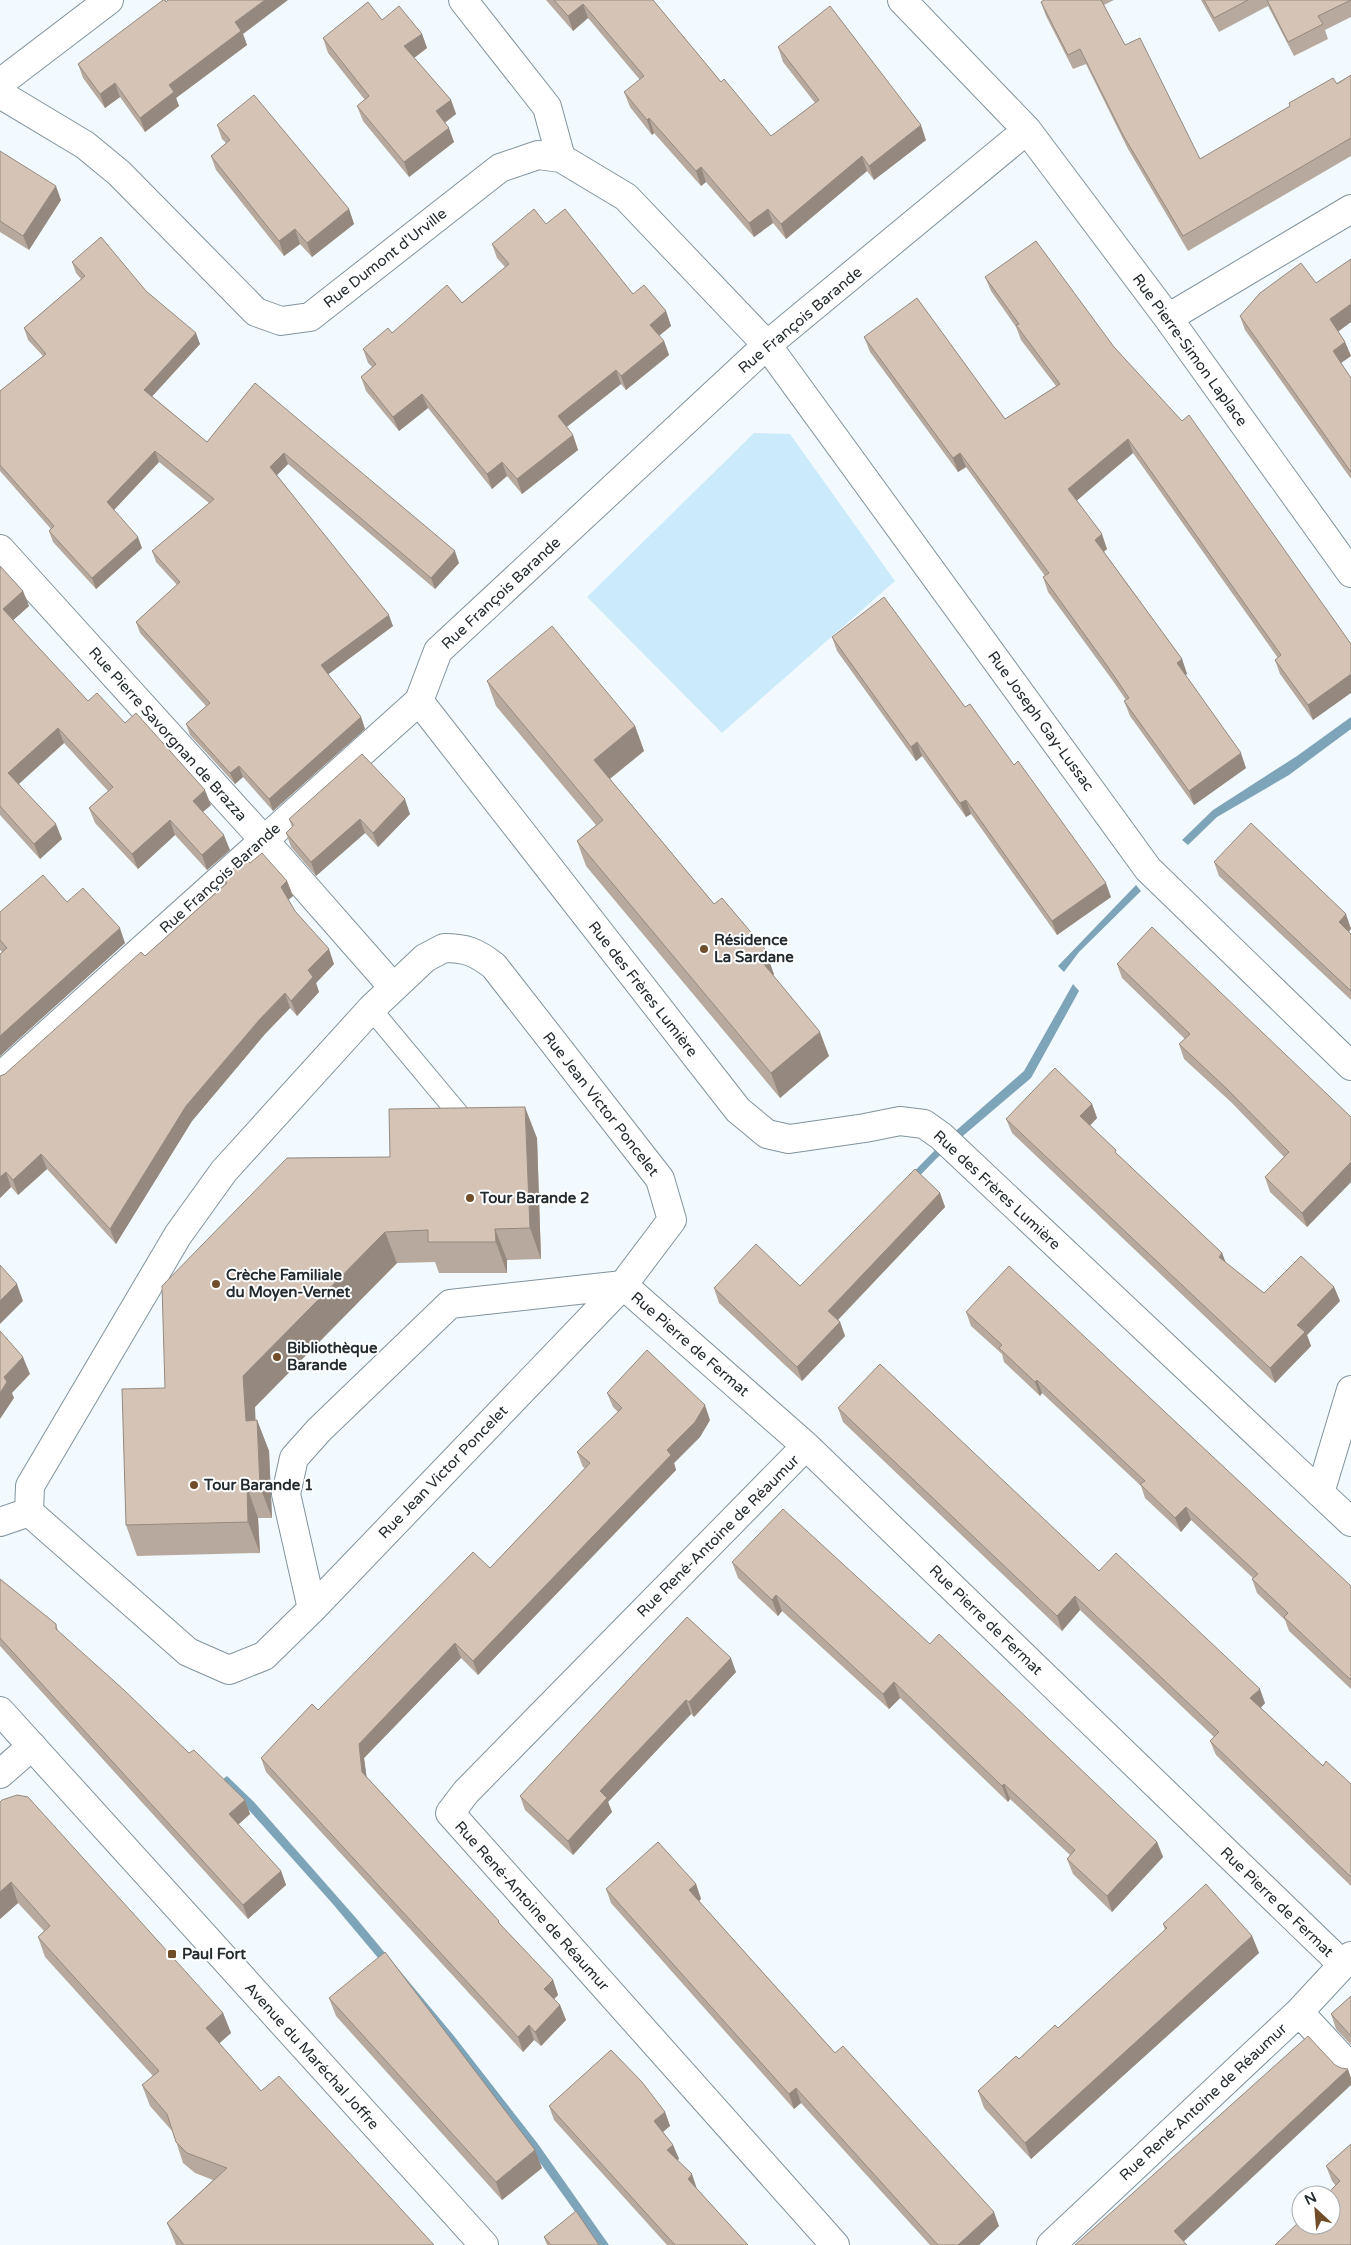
<svg xmlns="http://www.w3.org/2000/svg" width="1351" height="2245" font-family="'Varela Round',sans-serif">
<style>
.green{fill:#cbebfd}
.water{fill:#7ea4ba}
.lines{fill:none;stroke-linecap:round;stroke-linejoin:round}
.lane-casing{stroke:#80939e;stroke-width:22}
.street-casing{stroke:#80939e;stroke-width:30}
.secondary-casing{stroke:#80939e;stroke-width:30}
.lane{stroke:#fff;stroke-width:20}
.street{stroke:#fff;stroke-width:28}
.secondary{stroke:#fff;stroke-width:28}
.wall{fill:#b7a99d}
.shaded-wall{fill:#95897f}
.building{fill:#d5c4b6;stroke:#95897f}
.poi-dot{fill:#724d29;stroke:#fff;stroke-width:2}
.labels{text-anchor:middle;stroke-width:4;stroke-linejoin:round;paint-order:stroke}
.street-label{font-size:15px;fill:#232b2f;stroke:#fff}
.poi-label{font-size:15px;font-weight:bold;fill:#232b2f;stroke:#fff;text-anchor:start}
</style>
<rect width="100%" height="100%" fill="#f2faff"/>
<path class="green" d="M754 433 790 434 895 581 722 733 587 597Z"/>
<path class="water" d="M1351 717V729L1289 775 1217 817 1188 845 1182 840 1213 810 1297 756Z
M1136 885 1141 891 1079 952 1064 972 1058 966Z
M1073 984 1079 991 1031 1078 937 1158 899 1197 887 1199 943 1142 1024 1071Z
M227 1776 254 1802 356 1918 454 2036 538 2144 609 2245H599L483 2083 332 1903 222 1780Z"/>
<g class="lines">
<defs>
<path id="lane" d="M371 1009 462 1118"/>
<path id="street" d="M463 0 547 107 561 158
M902 0 1027 130 1168 318 1351 573
M0 83 109 0
M0 94 85 145 119 173 256 312 281 321 310 317 500 168 538 155 561 158 626 197 767 345 1148 869 1351 1066
M1168 318 1351 209
M0 549 263 839 393 987
M419 701 738 1110 767 1134 789 1139 865 1128 900 1121 924 1124 941 1136 1351 1522
M444 948C466 948 476 952 494 966L660 1179 672 1220 623 1285 312 1609 264 1656 229 1670 188 1652 29 1512 30 1486 178 1235 224 1171 371 1009 425 958Z
M0 1077 419 701 438 651 767 345 1027 130
M806 1446 466 1792 450 1813 835 2245
M1320 1493 1351 1390
M0 1522 29 1512
M312 1609 286 1494 294 1458 319 1430 450 1304 623 1285 806 1446 1342 1964
M0 1774 32 1746
M1299 2012 1351 2068
M1051 2245 1299 2012 1351 1956"/>
<path id="secondary" d="M0 1711 484 2245"/>
</defs>
<use href="#lane" class="lane-casing"/>
<use href="#street" class="street-casing"/>
<use href="#secondary" class="secondary-casing"/>
<use href="#lane" class="lane"/>
<use href="#street" class="street"/>
<use href="#secondary" class="secondary"/>
</g>
<path class="wall" d="M546 0H653L721 82 771 136 815 103 783 62 778 47 926 140 874 180 867 171 786 239 773 223 754 237 706 182 701 186 654 133 652 135 630 107 624 92 640 80 588 18 573 31Z
M1044 0H1114L1104 5 1125 45 1200 159 1351 75V156L1188 251 1128 149 1086 64 1073 69 1046 16 1041 2Z
M1201 0H1351V17L1325 30 1328 39 1294 56 1268 6 1219 32Z
M166 2 243 34 247 45 176 98 179 106 145 132 120 97 105 108 83 78 78 64Z
M382 20 422 34 427 48 414 58 451 100 456 114 445 123 454 142 409 177 363 121 357 106 365 100 328 53 323 38Z
M217 125 349 209 354 224 312 257 300 244 284 256 216 170 211 156 226 143 222 139Z
M0 151 61 200 29 250 0 232Z
M546 224 633 294 666 311 671 326 659 336 664 341 669 355 626 390 621 384 566 427 573 435 578 450 522 494 507 476 492 489 428 408 399 431 366 391 361 377 372 367 368 363 363 349 392 333 462 303 505 267 497 258 492 244Z
M1351 259V322L1338 331 1345 342 1351 356 1341 363 1351 378V479L1245 330 1240 316 1316 283Z
M72 262 146 291 200 344 152 396 207 442 255 383 459 563 435 589 288 464 277 475 393 626 328 674 361 717 365 729 273 811 243 777 235 784 190 735 186 724 206 706 140 633 136 622 177 585 156 562 152 551 209 503 159 462 114 510 142 548 96 589 53 542 49 531 51 529 0 471V391L43 356 28 340 24 328 81 279 76 273Z
M985 277 1114 347 1351 644 1313 720 1280 674 1275 660 1278 658 1133 453 1077 500 1107 549 1104 552 1182 659 1187 674 1185 675 1246 768 1194 805 1130 716 1124 701 1126 700 1113 681 1048 592 1043 577 1045 576 966 467 958 472 870 352 864 337 1005 419 1056 386 1021 340 1016 327 991 291Z
M0 566 23 591 29 606 13 620 88 701 125 723 211 805 203 812 230 850 207 870 175 835 138 869 95 823 89 808 108 791 64 743 19 784 62 839 40 859 0 815Z
M832 637 965 707 1111 897 1057 935 971 814 966 817 922 756 916 761 837 651Z
M487 681 635 726 644 751 610 779 714 904 774 974 773 975 829 1056 780 1098 586 866 577 841 596 825 496 706Z
M410 814 378 847 365 833 316 876 291 847 286 833 292 827 289 819Z
M1214 862 1351 927V929L1349 931 1351 934V1000L1219 876Z
M250 863 287 881 293 896 288 900 295 911 334 964 316 983 319 992 297 1016 290 1008 265 1034 192 1121 116 1244 47 1169 18 1195 11 1187 0 1198 5 1074 145 956 225 884 223 878Z
M67 902 125 943 0 1056V954L2 952 0 950V912Z
M1117 964 1351 1117V1182L1307 1227 1270 1192 1265 1177 1284 1157 1232 1103 1184 1059 1179 1044 1185 1039 1122 978Z
M1092 1104 1097 1118 1090 1125 1118 1155 1222 1253 1225 1262 1264 1293 1334 1287 1340 1301 1307 1335 1311 1346 1275 1383 1012 1133 1006 1119Z
M537 1138 541 1259 507 1260V1273H439L435 1262 397 1263 255 1407V1420H257L269 1451 272 1518H258L260 1553 137 1556 126 1525 165 1388 390 1157Z
M940 1193 945 1207 838 1320 840 1322 845 1336 802 1381 719 1303 714 1288 800 1286Z
M966 1312 1351 1586V1689L1289 1631 1285 1620 1257 1593 1252 1579 1253 1578 1191 1520 1181 1532 1145 1498 1141 1486 1042 1393 1040 1396 1004 1362 1002 1354 971 1326Z
M607 1393 710 1420 700 1437 674 1463 676 1470 478 1675 461 1658 364 1758 366 1776 499 1921 500 1925 553 1980 558 1995 554 1999 560 2005 566 2020 541 2046 534 2040 523 2052 266 1772 261 1758 490 1568 585 1468 583 1467 577 1452 618 1412 613 1407Z
M838 1408 1099 1571 1265 1703 1261 1708 1323 1766 1351 1784V1886L1216 1755 1210 1741 1214 1737 1080 1610 1062 1631 843 1422Z
M732 1562 930 1644 1157 1842 1163 1857 1112 1912 1073 1874 1067 1859 1070 1855 1010 1799 1008 1802 900 1698 889 1709 782 1611 778 1616 738 1578Z
M0 1579 56 1624 58 1631 189 1753 245 1800 250 1814 238 1825 281 1871 286 1885 248 1919 0 1646Z
M687 1617 736 1672 694 1717 691 1714 608 1802 612 1812 573 1855 525 1810 520 1796Z
M0 1802 223 2013 231 2033 219 2043 261 2091 434 2245H176L167 2223 213 2180 195 2173 183 2163 173 2132 150 2106 142 2085 153 2076 45 1957 38 1937 44 1931 18 1903 0 1919Z
M696 1884 701 1899 699 1901 835 2053 999 2226 979 2245H930L801 2103 794 2109 611 1903 606 1889Z
M1163 1924 1252 1936 1259 1953 1031 2159 984 2108 978 2091 1058 2028 1165 1930Z
M1351 1996V2045L1336 2029 1331 2014Z
M329 1998 542 2168 502 2200 336 2016Z
M549 2106 665 2112 670 2126 663 2132 673 2145 679 2159 677 2160 697 2189 748 2245H667L554 2120Z
M1351 2144V2245L1336 2186 1332 2181 1326 2166Z
M544 2237 599 2245H547Z"/>
<path class="shaded-wall" d="M265 0H288L243 34 247 45 176 98 179 106 145 132 140 118 169 85 235 22Z
M583 4 588 18 573 31 568 16Z
M422 34 427 48 410 61 404 46Z
M115 83 120 97 105 108 100 94Z
M451 100 456 114 441 125 436 111Z
M649 118 654 133 652 135 647 120Z
M921 125 926 140 874 180 869 166Z
M449 128 454 142 409 177 404 162Z
M862 156 867 171 786 239 781 224Z
M701 167 706 182 701 186 696 171Z
M56 186 61 200 29 250 23 236Z
M349 209 354 224 312 257 307 243Z
M768 209 773 223 754 237 749 223Z
M295 229 300 244 284 256 279 241Z
M1351 304V322L1335 334 1330 319Z
M666 311 671 326 655 339 650 325Z
M196 333 200 344 148 401 144 390Z
M664 341 669 355 626 390 621 376Z
M1345 342 1351 356 1338 365 1333 351Z
M616 370 621 384 563 430 558 416Z
M422 394 428 408 399 431 393 417Z
M573 435 578 450 522 494 517 479Z
M1128 439 1133 453 1074 503 1068 489Z
M155 451 159 462 111 513 107 502Z
M284 453 288 464 274 478 270 467Z
M960 453 966 467 958 472 953 458Z
M502 462 507 476 492 489 487 474Z
M1102 534 1107 549 1100 554 1095 540Z
M138 537 142 548 96 589 92 578Z
M455 551 459 563 435 589 431 578Z
M23 591 29 606 9 624 3 609Z
M389 615 393 626 326 676 321 665Z
M1182 659 1187 674 1182 677 1177 663Z
M1351 674V693L1313 720 1308 705Z
M361 717 365 729 273 811 269 799Z
M635 726 644 751 603 784 594 760Z
M58 728 64 743 14 788 8 773Z
M917 742 922 756 916 761 911 747Z
M1241 753 1246 768 1194 805 1189 791Z
M239 766 243 777 235 784 230 773Z
M205 790 211 805 198 816 193 801Z
M405 799 410 814 378 847 373 833Z
M966 800 971 814 966 817 960 803Z
M360 819 365 833 316 876 311 862Z
M170 820 175 835 138 869 132 854Z
M56 824 62 839 40 859 34 844Z
M224 835 230 850 207 870 202 855Z
M287 881 293 896 286 902 281 887Z
M1106 883 1111 897 1057 935 1052 921Z
M1346 914 1351 929 1344 937 1339 922Z
M120 928 125 943 0 1056V1036Z
M329 949 334 964 316 983 319 992 297 1016 291 1001 308 970Z
M765 949 774 974 767 982 758 957Z
M285 993 290 1008 265 1034 192 1121 116 1244 110 1229 186 1106 260 1019Z
M820 1032 829 1056 780 1098 771 1073Z
M1092 1104 1097 1118 1086 1130 1080 1116Z
M525 1107 537 1138 541 1259 530 1228Z
M41 1154 47 1169 18 1195 13 1180Z
M1351 1162V1182L1307 1227 1302 1213Z
M6 1172 11 1187 0 1198V1177Z
M940 1193 945 1207 833 1325 828 1311Z
M495 1229 507 1260V1273L496 1242Z
M385 1232 397 1263 255 1407 257 1452 246 1421 243 1376Z
M1222 1253 1228 1268 1219 1257Z
M17 1284 23 1301 0 1324V1301Z
M1334 1287 1340 1301 1307 1335 1311 1346 1275 1383 1270 1368 1297 1325Z
M840 1322 845 1336 802 1381 797 1367Z
M23 1357 30 1374 12 1393 14 1398 0 1419V1393L4 1377Z
M1037 1380 1042 1393 1040 1396 1035 1382Z
M705 1405 710 1420 700 1437 674 1463 676 1470 478 1675 473 1661 667 1450Z
M257 1420 269 1451 272 1518 260 1487Z
M247 1487 258 1518 260 1553 248 1522Z
M1186 1507 1191 1520 1181 1532 1175 1518Z
M776 1595 782 1611 778 1616 772 1600Z
M1075 1596 1080 1610 1062 1631 1057 1616Z
M455 1643 461 1658 364 1758 368 1786 362 1772 359 1744Z
M731 1658 736 1672 694 1717 689 1702Z
M894 1682 900 1698 889 1709 883 1694Z
M1260 1689 1265 1703 1256 1712 1250 1698Z
M686 1700 691 1714 608 1802 612 1812 573 1855 568 1841 600 1791Z
M1004 1784 1010 1799 1008 1802 1002 1786Z
M245 1800 250 1814 234 1828 229 1814Z
M1157 1842 1163 1857 1112 1912 1107 1896Z
M281 1871 286 1885 248 1919 243 1905Z
M11 1882 18 1903 0 1919V1892Z
M696 1884 701 1899 695 1905 689 1890Z
M1252 1936 1259 1953 1031 2159 1025 2143Z
M553 1980 558 1995 549 2004 544 1989Z
M560 2005 566 2020 541 2046 535 2032Z
M223 2013 231 2033 213 2049 206 2028Z
M529 2025 534 2040 523 2052 518 2037Z
M1348 2069 1351 2078V2085L1180 2245 1174 2231Z
M796 2088 801 2103 794 2109 789 2094Z
M665 2112 670 2126 659 2135 654 2121Z
M673 2145 679 2159 672 2164 667 2150Z
M535 2150 542 2168 502 2200 496 2182Z
M692 2174 697 2189 693 2194 688 2179Z
M994 2212 999 2226 979 2245H958Z"/>
<path class="building" d="M163 0H165L166 2 168 0H265L235 22 241 31 169 85 174 92 140 118 115 83 100 94 78 64Z
M554 0H653L721 82 724 79 771 136 819 100 778 47 830 6 921 125 869 166 862 156 781 224 768 209 749 223 701 167 696 171 649 118 647 120 624 92 644 76 583 4 568 16Z
M1044 0H1101L1125 45 1140 38 1200 159 1290 106 1289 103 1333 78 1337 84 1351 75V138L1183 236 1123 135 1080 49 1068 55 1041 2Z
M1204 0H1248L1214 18Z
M1267 0H1351L1318 16 1323 24 1288 42Z
M368 2 382 20 399 6 422 34 404 46 451 100 436 111 449 128 404 162 357 106 369 96 323 38Z
M254 95 349 209 307 243 295 229 279 241 211 156 230 140 217 125Z
M0 151 56 186 23 236 0 221Z
M534 209 546 224 565 209 633 294 644 285 666 311 650 325 664 341 621 376 616 370 558 416 573 435 517 479 502 462 487 474 422 394 393 417 361 377 376 364 363 349 388 328 392 333 447 285 462 303 509 264 492 244Z
M101 237 146 291 196 333 144 390 207 442 255 383 455 551 431 578 284 453 270 467 389 615 321 665 361 717 269 799 239 766 230 773 186 724 210 703 136 622 180 582 152 551 214 499 155 451 107 502 138 537 92 578 49 531 54 526 0 465V391L46 354 24 328 85 276 72 262Z
M1036 241 1114 347 1182 421 1189 415 1351 644V674L1308 705 1275 660 1281 655 1128 439 1068 489 1102 534 1095 540 1182 659 1177 663 1241 753 1189 791 1124 701 1129 698 1108 667 1043 577 1049 573 960 453 953 458 864 337 917 298 1005 419 1060 384 1016 325 1019 324 985 277Z
M1351 259V304L1330 319 1345 342 1333 351 1351 378V472L1240 316 1260 293 1301 263 1316 283Z
M0 566 23 591 3 609 88 701 97 693 125 723 136 713 205 790 193 801 224 835 202 855 170 820 132 854 89 808 113 787 58 728 8 773 56 824 34 844 0 806Z
M884 597 965 707 970 704 1014 765 1018 761 1106 883 1052 921 966 800 960 803 917 742 911 747 832 637Z
M552 626 635 726 594 760 714 904 722 898 765 949 758 957 820 1032 771 1073 577 841 603 820 487 681Z
M362 754 405 799 373 833 360 819 311 862 286 833 293 826V824L289 819Z
M1251 823 1346 914 1339 922 1351 934V991L1214 862Z
M262 853 287 881 281 887 295 911 329 949 308 970 313 977 291 1001 285 993 260 1019 186 1106 110 1229 41 1154 13 1180 6 1172 0 1177V1076L5 1074 141 952 145 956 227 883 223 878 245 858 250 863Z
M43 875 67 902 83 888 120 928 0 1036V954L7 948 0 940V912Z
M1152 927 1351 1117V1162L1302 1213 1265 1177 1289 1152 1227 1089 1179 1044 1190 1034 1117 964Z
M1055 1068 1092 1104 1080 1116 1116 1150 1115 1152 1222 1253 1219 1257 1264 1293 1301 1256 1334 1287 1297 1325 1305 1332 1270 1368 1006 1119Z
M525 1107 530 1228 495 1229 496 1242H428V1230L385 1232 243 1376 246 1421 257 1420 260 1487H247L248 1522 126 1525 122 1389 165 1388 162 1286 287 1158 390 1157 389 1109Z
M915 1169 940 1193 828 1311 840 1322 797 1367 714 1288 756 1244 800 1286Z
M0 1265 17 1284 0 1301Z
M1009 1266 1351 1586V1680L1284 1617 1288 1613 1252 1579 1258 1574 1186 1507 1175 1518 1140 1484 1145 1481 1037 1380 1035 1382 999 1348 1002 1345 966 1312Z
M0 1331 23 1357 4 1377 7 1382 0 1393Z
M647 1350 705 1405 695 1422 667 1450 671 1455 473 1661 455 1643 359 1744 362 1772 499 1921 498 1922 553 1980 544 1989 560 2005 535 2032 529 2025 518 2037 261 1758 312 1704 318 1710 473 1552 490 1568 590 1463 577 1452 622 1408 607 1393Z
M880 1364 1099 1571 1116 1553 1260 1689 1250 1698 1323 1766 1326 1761 1351 1784V1877L1210 1741 1219 1732 1075 1596 1057 1616 838 1408Z
M783 1509 930 1644 939 1634 1157 1842 1107 1896 1067 1859 1075 1850 1004 1784 1002 1786 894 1682 883 1694 776 1595 772 1600 732 1562Z
M0 1579 56 1624V1629L124 1690 189 1753 194 1750 245 1800 229 1814 281 1871 243 1905 0 1638Z
M687 1617 731 1658 689 1702 686 1700 600 1791 607 1798 568 1841 520 1796Z
M17 1795 28 1797 223 2013 206 2028 261 2091 279 2076 434 2245H184L167 2223 227 2168 187 2153 176 2142 167 2114 142 2085 159 2071 38 1937 50 1926 11 1882 0 1892V1802L2 1800Z
M658 1842 696 1884 689 1890 835 2053 843 2046 994 2212 958 2245H938L796 2088 789 2094 606 1889Z
M1206 1884 1252 1936 1025 2143 978 2091 1016 2056 1019 2059 1055 2025 1058 2028 1167 1928 1163 1924Z
M385 1952 535 2150 496 2182 329 1998Z
M1351 1996V2036L1331 2014Z
M1308 2036 1335 2065 1341 2068 1348 2069 1174 2231 1187 2245H1075Z
M611 2050 642 2082 665 2112 654 2121 673 2145 667 2150 692 2174 688 2179 748 2245H675L549 2106Z
M1351 2144V2245H1275L1301 2220V2225H1331V2195H1326L1340 2181 1326 2166Z
M576 2211 599 2245H551L544 2237Z"/>
<g class="poi-dot">
<circle cx="704" cy="949" r="5"/>
<circle cx="470" cy="1198" r="5"/>
<circle cx="216" cy="1284" r="5"/>
<circle cx="277" cy="1357" r="5"/>
<circle cx="194" cy="1485" r="5"/>
<rect x="167" y="1949" width="10" height="10" rx="2.5"/>
</g>
<g class="labels">
<g class="street-label">
<text transform="translate(385 258) rotate(-38)" y="5">Rue Dumont d'Urville</text>
<text transform="translate(800 320) rotate(-40)" y="5">Rue François Barande</text>
<text transform="translate(1190 350) rotate(54)" y="5">Rue Pierre-Simon Laplace</text>
<text transform="translate(501 593) rotate(-43)" y="5">Rue François Barande</text>
<text transform="translate(1041 721) rotate(54)" y="5">Rue Joseph Gay-Lussac</text>
<text transform="translate(168 734) rotate(48)" y="5">Rue Pierre Savorgnan de Brazza</text>
<text transform="translate(220 878) rotate(-42)" y="5">Rue François Barande</text>
<text transform="translate(643 989) rotate(52)" y="5">Rue des Frères Lumière</text>
<text transform="translate(601 1104) rotate(52)" y="5">Rue Jean Victor Poncelet</text>
<text transform="translate(997 1190) rotate(43)" y="5">Rue des Frères Lumière</text>
<text transform="translate(690 1344) rotate(41)" y="5">Rue Pierre de Fermat</text>
<text transform="translate(443 1472) rotate(-46)" y="5">Rue Jean Victor Poncelet</text>
<text transform="translate(718 1536) rotate(-45)" y="5">Rue René-Antoine de Réaumur</text>
<text transform="translate(986 1620) rotate(44)" y="5">Rue Pierre de Fermat</text>
<text transform="translate(1277 1902) rotate(44)" y="5">Rue Pierre de Fermat</text>
<text transform="translate(532 1906) rotate(48)" y="5">Rue René-Antoine de Réaumur</text>
<text transform="translate(312 2056) rotate(48)" y="5">Avenue du Maréchal Joffre</text>
<text transform="translate(1203 2102) rotate(-43)" y="5">Rue René-Antoine de Réaumur</text>
</g>
<g class="poi-label">
<text x="714" y="945">Résidence<tspan x="714" dy="17">La Sardane</tspan></text>
<text x="480" y="1203">Tour Barande 2</text>
<text x="226" y="1280">Crèche Familiale<tspan x="226" dy="17">du Moyen-Vernet</tspan></text>
<text x="287" y="1353">Bibliothèque<tspan x="287" dy="17">Barande</tspan></text>
<text x="204" y="1490">Tour Barande 1</text>
<text x="182" y="1959">Paul Fort</text>
</g>
</g>
<g transform="translate(1316 2210) rotate(334)"><circle r="24" fill="#ffffff" stroke="#a7aaac"/>
<path d="M0-4L9 19L0 12L-9 19Z" fill="#724d29"/>
<text y="-8" font-size="14" font-weight="bold" text-anchor="middle" fill="#232b2f">N</text>
</g>
</svg>
